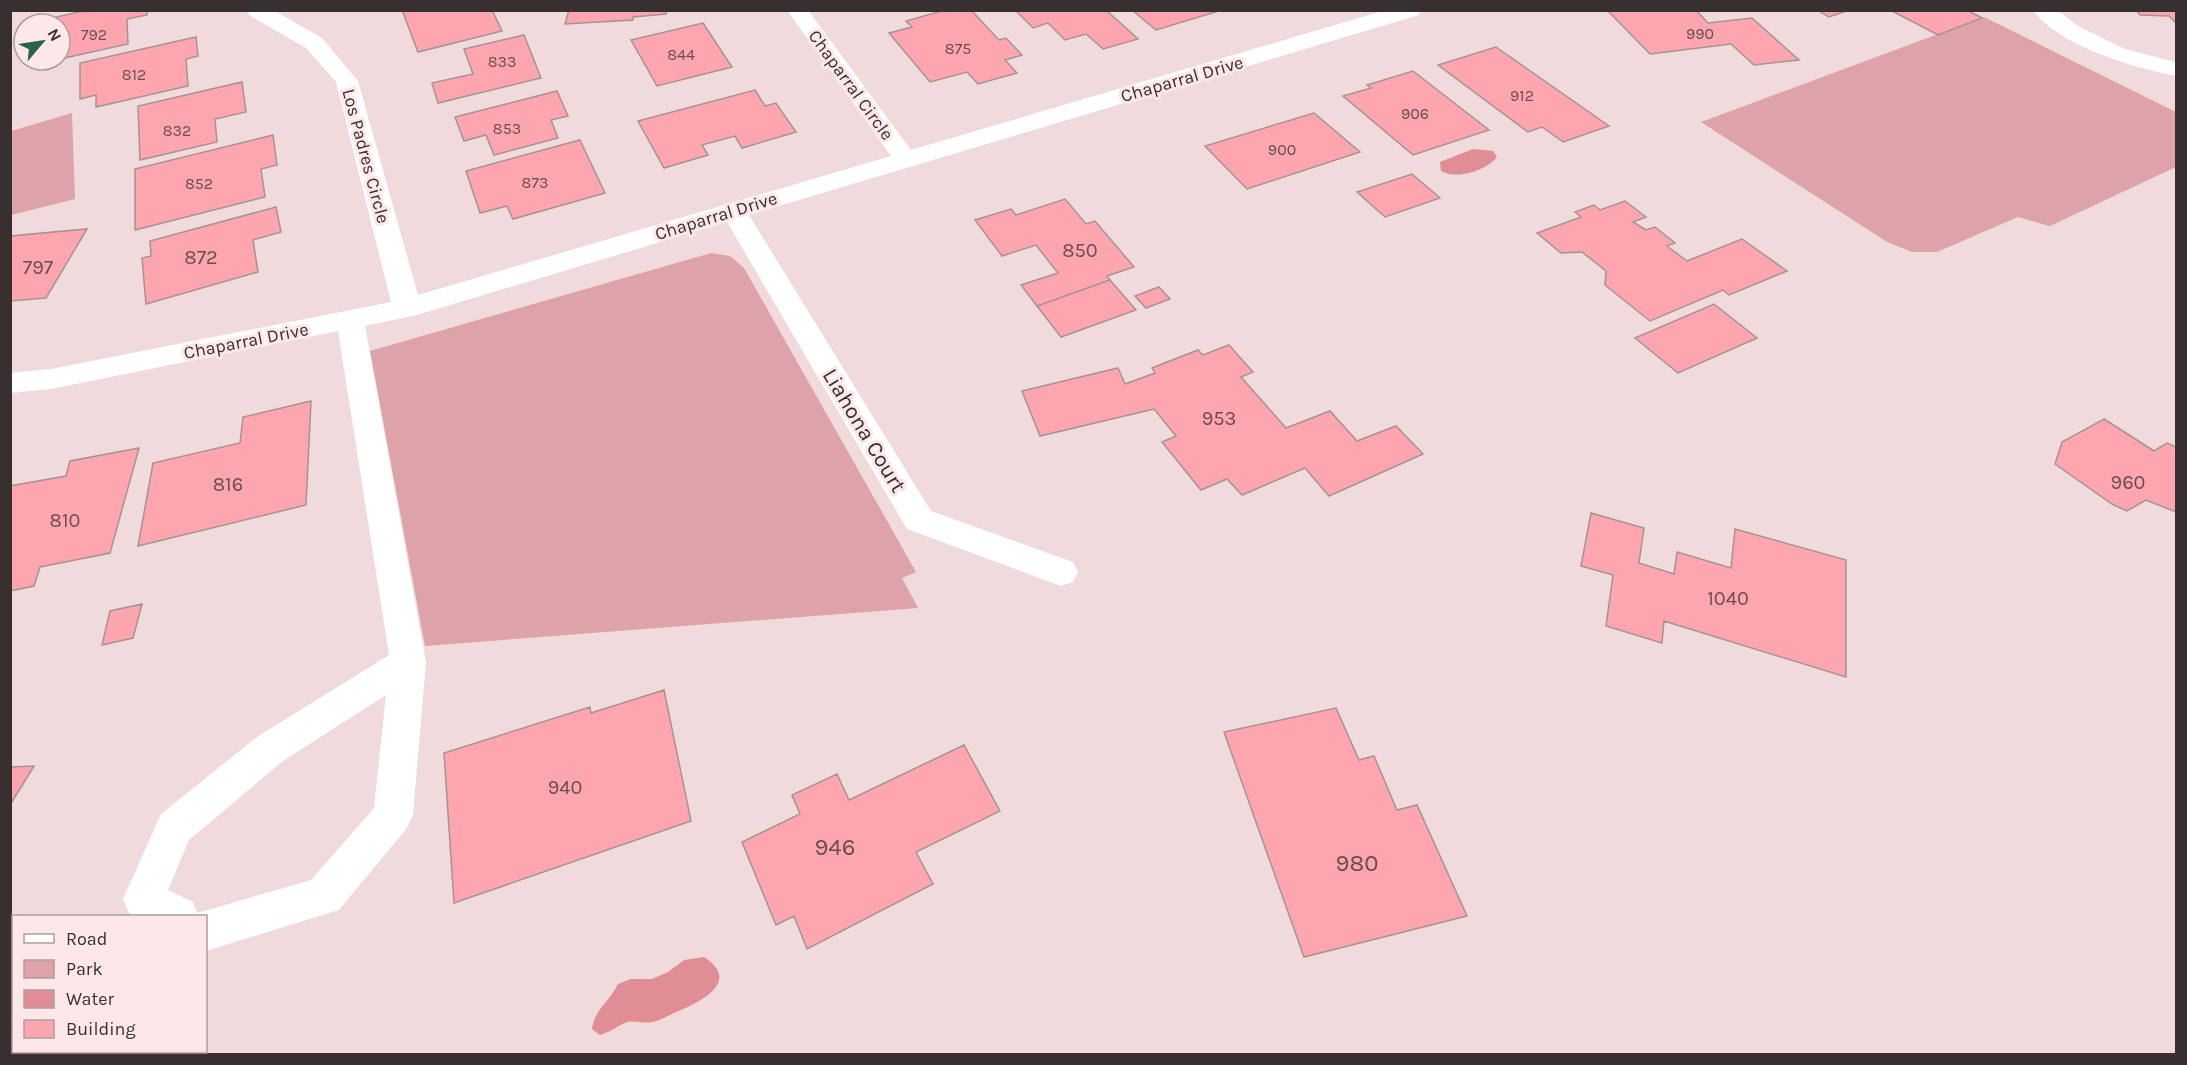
<svg xmlns="http://www.w3.org/2000/svg" width="2187" height="1065" font-family="Karla,sans-serif">
<style>
.green{fill:#dda3a9}
.water{fill:#e18d96}
.building{fill:#fda6b0;stroke:#a79293;stroke-width:1.5}
.lines{fill:none;stroke-linecap:round;stroke-linejoin:round}
.minor{fill:#fff;fill-rule:evenodd}
.labels{text-anchor:middle;stroke-width:6;stroke-linejoin:round;paint-order:stroke}
.far-number-label{font-size:16px;fill:#694d50}
.far-street-label{font-size:18px;fill:#382f30;stroke:#fee7e8}
.number-label{font-size:20px;fill:#694d50}
.street-label{font-size:22px;fill:#382f30;stroke:#fee7e8}
.near-number-label{font-size:24px;fill:#694d50}
</style>
<rect width="100%" height="100%" fill="#f0dadb"/>
<path class="green" d="M1984 17 2176 112V167L2050 226 2018 217 1937 252H1912L1887 242 1701 122Z
M72 113 75 199 11 215V131Z
M711 253 730 256 744 268 916 572 902 578 918 608 425 646 370 351Z"/>
<path class="water" d="M1473 149 1493 151 1497 157C1486 171 1456 180 1441 171L1440 162Z
M704 957C744 983 696 1004 674 1013 667 1016 659 1021 652 1022 644 1024 632 1019 625 1023 615 1027 613 1031 600 1035L592 1029C594 1010 610 1001 618 984L631 979H652L668 972 684 960Z"/>
<path class="building" d="M88 10H147V15L127 19 128 44 60 59V24H47V19Z
M402 10H492L502 31 418 52Z
M569 10H667L666 14 633 17V20L565 24Z
M945 10H971L999 40 1006 38 1022 55 1005 60 1017 73 978 84 967 72 930 82 889 33 912 27 906 21Z
M1015 10H1106L1138 39 1103 49 1086 34 1065 40 1048 23 1033 28Z
M1132 10H1222L1156 30Z
M1607 10H1696L1708 23 1752 18 1799 60 1754 65 1731 44 1650 54Z
M1817 10H1849L1829 17Z
M1899 10H1967L1982 18 1938 35 1894 12Z
M2136 10H2176V23L2169 16 2140 15Z
M703 23 732 67 657 86 631 40Z
M524 35 541 78 438 103 432 83 473 74 464 49Z
M196 37 198 56 186 59 188 86 96 107V95L80 99V63Z
M1496 47 1609 126 1563 142 1542 127 1528 132 1438 65Z
M1413 71 1489 130 1413 155 1343 96 1371 88 1367 85Z
M242 82 246 112 215 119 217 142 140 160 138 106Z
M755 90 765 106 776 103 796 132 742 148 735 136 702 145 708 155 664 168 638 121Z
M557 91 568 116 551 120 558 138 494 155 486 135 464 141 455 117Z
M1314 113 1360 152 1247 189 1205 146Z
M273 135 277 165 261 169 265 197 135 230V169Z
M580 140 605 193 513 219 507 206 480 213 466 171Z
M1412 174 1440 198 1385 217 1357 192Z
M1065 199 1086 224 1095 221 1134 267 1107 276 1110 280 1037 306 1021 285 1058 273 1036 245 1002 256 975 220 1011 209 1016 215Z
M1625 201 1646 217 1633 222 1646 230 1655 227 1675 243 1667 246 1687 261 1742 239 1787 271 1729 295 1723 290 1650 321 1605 285 1606 271 1582 252 1561 253 1537 233 1581 217 1575 212 1594 205 1600 210Z
M276 207 281 232 253 240 258 272 146 304 142 258 151 256 150 241Z
M87 229 46 298 10 301V236Z
M1110 280 1136 310 1061 337 1037 306Z
M1159 287 1170 299 1146 308 1135 296Z
M1714 304 1757 338 1678 373 1635 338Z
M1229 345 1253 372 1241 377 1286 428 1330 411 1357 441 1396 426 1423 454 1329 496 1305 468 1242 495 1227 479 1201 490 1162 442 1176 436 1154 409 1040 436 1022 391 1118 368 1125 384 1155 373 1152 368 1198 350 1203 355Z
M311 401 306 505 138 546 153 463 240 443 243 417Z
M2104 419 2154 451 2167 443 2176 447V512L2146 500 2127 511 2112 504 2055 464 2062 442Z
M139 448 110 553 40 567 34 586 10 591V486L66 476 70 461Z
M1591 513 1644 528 1639 563 1674 574 1677 552 1731 568 1735 529 1846 560V677L1664 621 1662 643 1606 626 1613 575 1581 566Z
M142 604 133 638 102 645 110 611Z
M664 690 691 821 454 903 444 753 590 707 591 713Z
M1336 708 1359 760 1374 756 1397 810 1417 805 1467 916 1304 957 1224 732Z
M964 745 1000 811 916 852 933 884 807 949 794 916 776 925 742 842 800 814 792 795 837 774 849 800Z
M34 766 10 805V767Z"/>
<g class="lines">
<path class="minor" d="M247 10H273L322 38 358 81 418 295 891 156 787 10H808L911 150 1386 10H1421L1419 15 749 215 931 511 1073 562 1078 572 1073 582 1061 586 907 529 727 222 417 315 365 326 426 662 413 815 407 828 339 910 206 951V916H136L129 913 123 899 161 814 257 737 389 655 338 331 51 389 10 393V373L51 369 391 302 336 82 306 48 249 15ZM386 695 374 808 311 880 197 913 193 902 168 890 189 840 283 761Z
M2033 10H2057L2078 26 2125 49 2176 62V76C2135 68 2058 46 2033 10Z"/>
</g>
<g class="labels">
<g class="far-number-label">
<text x="1700" y="39">990</text>
<text x="94" y="40">792</text>
<text x="958" y="54">875</text>
<text x="681" y="60">844</text>
<text x="502" y="67">833</text>
<text x="134" y="80">812</text>
<text x="1522" y="101">912</text>
<text x="1415" y="119">906</text>
<text x="507" y="134">853</text>
<text x="177" y="136">832</text>
<text x="1282" y="155">900</text>
<text x="535" y="188">873</text>
<text x="199" y="189">852</text>
</g>
<g class="far-street-label">
<text transform="translate(1182 79) rotate(-16)" y="6">Chaparral Drive</text>
<text transform="translate(851 85) rotate(54)" y="6">Chaparral Circle</text>
<text transform="translate(366 156) rotate(75)" y="6">Los Padres Circle</text>
<text transform="translate(716 216) rotate(-17)" y="6">Chaparral Drive</text>
<text transform="translate(246 341) rotate(-11)" y="6">Chaparral Drive</text>
</g>
<g class="number-label">
<text x="1080" y="257">850</text>
<text x="201" y="264">872</text>
<text x="38" y="274">797</text>
<text x="1219" y="425">953</text>
<text x="2128" y="489">960</text>
<text x="228" y="491">816</text>
<text x="65" y="527">810</text>
<text x="1728" y="605">1040</text>
<text x="565" y="794">940</text>
</g>
<g class="street-label">
<text transform="translate(865 430) rotate(59)" y="8">Liahona Court</text>
</g>
<g class="near-number-label">
<text x="835" y="855">946</text>
<text x="1357" y="871">980</text>
</g>
</g>
<rect width="2187" height="1065" fill="none" stroke="#382f30" stroke-width="24"/>
<rect x="12" y="915" width="195" height="138" fill="#fee7e8" stroke="#af9d9e" stroke-width="1.5"/>
<rect x="24" y="934" width="30" height="9" fill="#ffffff" stroke="#af9d9e" stroke-width="1.5"/>
<text x="66" y="945" font-size="18" fill="#382f30">Road</text>
<rect x="24" y="960" width="30" height="18" fill="#dda3a9" stroke="#af9d9e" stroke-width="1.5"/>
<text x="66" y="975" font-size="18" fill="#382f30">Park</text>
<rect x="24" y="990" width="30" height="18" fill="#e18d96" stroke="#af9d9e" stroke-width="1.5"/>
<text x="66" y="1005" font-size="18" fill="#382f30">Water</text>
<rect x="24" y="1020" width="30" height="18" fill="#fda6b0" stroke="#af9d9e" stroke-width="1.5"/>
<text x="66" y="1035" font-size="18" fill="#382f30">Building</text>
<g transform="translate(42 42) rotate(61)"><circle r="28" fill="#fee7e8" stroke="#af9d9e" stroke-width="1.5"/>
<path d="M0-4.5L10 22L0 15L-10 22Z" fill="#2b624a"/>
<text y="-9" font-size="16" font-weight="bold" text-anchor="middle" fill="#382f30">N</text>
</g>
</svg>
